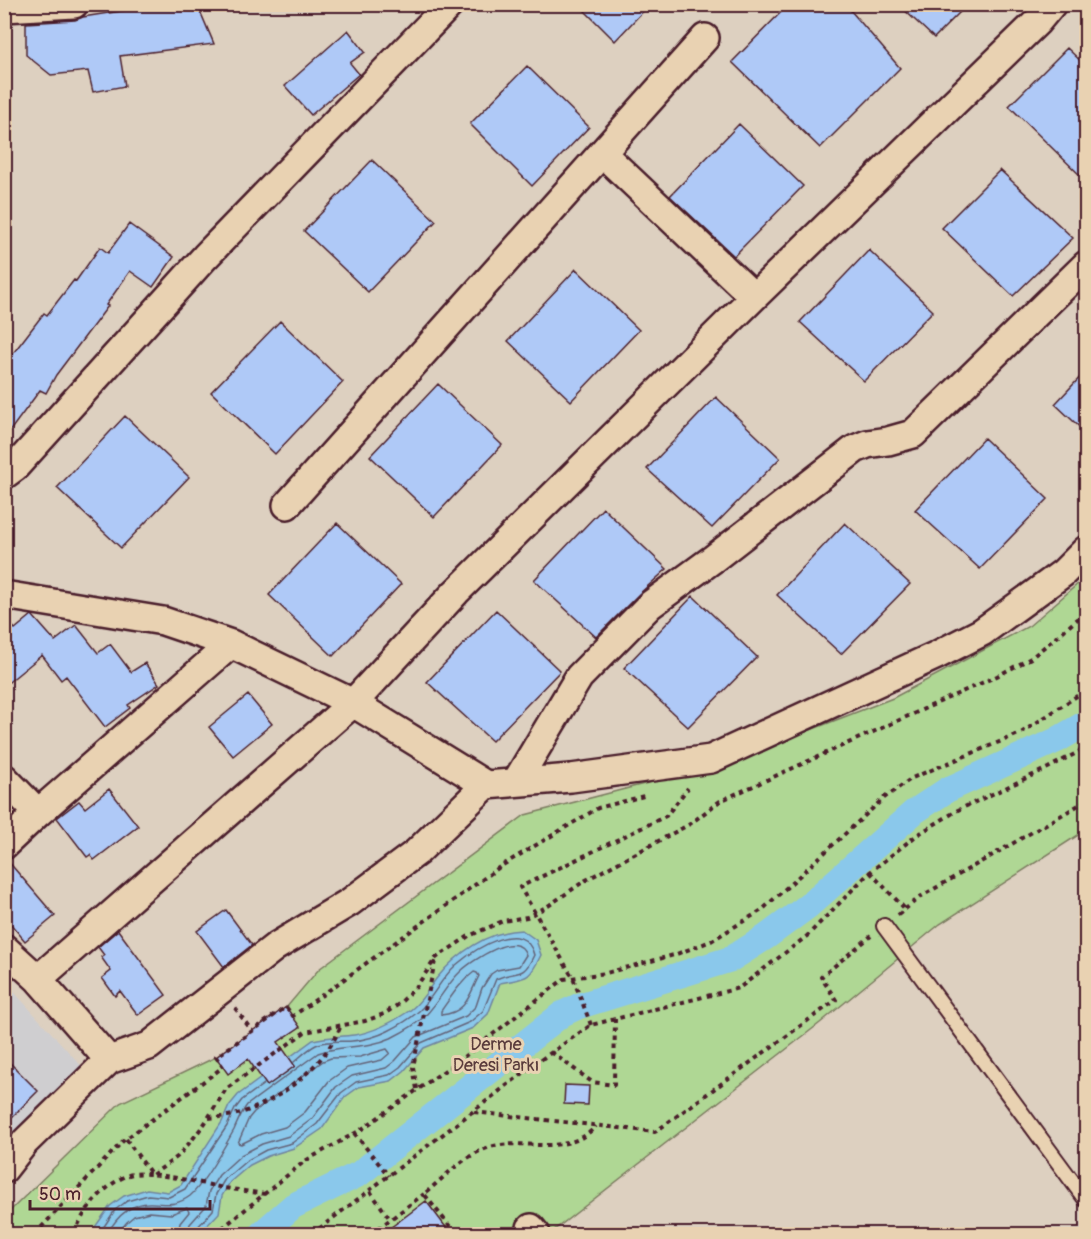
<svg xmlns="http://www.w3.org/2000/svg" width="1091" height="1239" font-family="Pangolin,sans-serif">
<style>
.built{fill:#cfced0}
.green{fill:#afd794;stroke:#7c7b60;stroke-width:1.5}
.water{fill:#8ac8eb;stroke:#70849e;stroke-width:1.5}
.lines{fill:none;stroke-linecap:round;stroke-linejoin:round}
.shore{stroke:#646378;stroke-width:1.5}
.canal{stroke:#8ac8eb;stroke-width:26}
.building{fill:#afc9f7;stroke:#4a1f2b;stroke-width:1.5}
.lane-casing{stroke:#4a1f2b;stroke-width:18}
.street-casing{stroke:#4a1f2b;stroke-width:32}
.path{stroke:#4a1f2b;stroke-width:4;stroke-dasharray:4.5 4.5;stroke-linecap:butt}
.lane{stroke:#e9d2b2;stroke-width:14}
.street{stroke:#e9d2b2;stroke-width:27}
.labels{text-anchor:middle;stroke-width:6;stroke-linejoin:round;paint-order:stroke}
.park-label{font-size:18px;fill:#593b3b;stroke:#e9d2b2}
</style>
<rect width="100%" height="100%" fill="#ddd0c0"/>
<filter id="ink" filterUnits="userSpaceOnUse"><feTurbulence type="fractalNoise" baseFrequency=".0167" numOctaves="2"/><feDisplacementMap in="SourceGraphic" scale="12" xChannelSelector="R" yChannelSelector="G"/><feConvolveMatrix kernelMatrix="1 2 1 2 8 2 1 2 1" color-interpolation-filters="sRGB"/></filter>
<g filter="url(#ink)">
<path class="built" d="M4 981 87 1072 4 1157Z"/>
<path class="green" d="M1086 577V830L940 924 820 1023 549 1234H5V1218L12 1209 120 1103 216 1057 286 1008 319 969 525 815 725 763 893 698 1029 626Z"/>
<path class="water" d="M522 930 536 940 541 955C528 982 527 977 500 983L488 1014 473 1028 424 1048 404 1071 391 1081 359 1087 345 1097 322 1129 294 1148 268 1156 250 1165 230 1182 222 1196 219 1213 199 1234H93L95 1227 110 1206 124 1196 147 1189 168 1192 181 1185 222 1122 229 1106 238 1095 313 1040C327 1036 340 1037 354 1035 374 1032 393 1022 409 1011 420 1004 428 990 436 979 457 953 487 931 522 930Z"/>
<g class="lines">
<path class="shore" d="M474 972 477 973 479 976C469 995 467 1013 441 1015V1011C451 997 460 982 474 972Z
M387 1049 390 1053 382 1060 347 1068 329 1081 305 1112 285 1127 261 1134 241 1144 238 1143 249 1118 254 1112 323 1061 331 1058 360 1057Z
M99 1234 115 1210 127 1201 148 1195 169 1197 185 1189 227 1126 235 1109 242 1100 264 1084
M107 1234C116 1218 130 1203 150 1203 166 1203 175 1207 190 1196 203 1185 225 1146 234 1130 238 1121 241 1113 247 1105L318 1053C342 1045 367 1049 391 1038 403 1032 417 1024 426 1015 439 1001 447 984 461 971 472 961 519 928 526 955L519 966 497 970 491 974 482 988 476 1006 466 1016 416 1037 395 1061 386 1068 352 1076 336 1087 312 1119 289 1136 262 1144 241 1155 219 1175 209 1191 206 1206 190 1224 187 1234
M117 1234 127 1222 134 1216 149 1212 171 1214 187 1208 189 1212 180 1223 178 1234
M195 1234 196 1229 213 1210 216 1194 225 1179 246 1161 266 1150 292 1143 317 1124 341 1093 356 1082 389 1075 400 1067 421 1043 470 1022 483 1011 496 979C517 969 522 981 534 955 524 916 475 949 456 965 441 978 433 998 419 1011 410 1019 398 1026 388 1031 378 1036 363 1040 352 1041 340 1042 327 1040 316 1045 308 1049 301 1056 294 1062"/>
<path class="canal" d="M261 1234 293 1206 359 1174 562 1014 579 1006 731 959 766 937 808 906 914 812 947 790 1057 740 1086 723"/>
</g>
<path class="building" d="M166 4H197L214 44 120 56 125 86 93 92 88 71 51 75 26 55V23L75 20 83 17Z
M578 4H650L615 41Z
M789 4H845L900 68 820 148 732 62Z
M898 4H968L934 38Z
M348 30 365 52 350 63 359 74 311 115 285 86Z
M1067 48 1086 66V181L1009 106Z
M527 66 589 127 532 186 470 124Z
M739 124 803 186 734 256 670 196Z
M372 160 436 221 368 292 304 231Z
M1000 170 1073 238 1013 296 942 228Z
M129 224 174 257 153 287 130 271 106 305 108 306 56 375 46 393 40 390 4 439V353L11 356 44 313 47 315 74 280 76 281 100 247 108 253Z
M869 250 933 311 864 381 800 322Z
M576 269 639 330 571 401 508 341Z
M280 321 343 382 275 454 211 392Z
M1086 371V433L1055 404Z
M438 384 502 445 434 517 370 456Z
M716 397 780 458 712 528 647 469Z
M125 416 189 477 121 548 57 488Z
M984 438 1048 499 980 569 915 510Z
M603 508 667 569 639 594 596 637 534 580Z
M337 523 401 584 333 656 269 595Z
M845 523 910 584 841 654 777 595Z
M693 596 757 657 688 727 624 668Z
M496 610 560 671 492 741 427 682Z
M32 615 55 641 76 625 98 653 110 644 131 672 145 663 159 684 128 705 130 708 105 727 66 676 61 680 42 655 4 686V617L15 629Z
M248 695 272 724 233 756 209 727Z
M109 789 138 826 94 860 90 855 87 857 57 818 79 801 85 808Z
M4 860H7L55 916 25 941 4 916Z
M226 910 252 945 224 967 197 931Z
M118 930 166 995 138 1015 120 991 115 996 102 978 111 971 101 957 104 955 98 947Z
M286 1007 300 1027 278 1042 295 1066 267 1086 248 1059 228 1074 216 1057Z
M4 1057 38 1091 4 1125Z
M565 1085 589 1086 588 1105 564 1104Z
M426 1201 451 1234H382Z"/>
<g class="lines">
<defs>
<path id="lane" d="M884 926 1086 1200"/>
<path id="street" d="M4 8 74 4
M602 153 754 297
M4 475 15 467 205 257 450 4
M287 505 705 38
M4 595 163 621 231 644 353 703 486 785
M4 778 38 813
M516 782 579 677 650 605 713 559 855 449 867 444 888 441 913 434 1086 265
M4 845 38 813 231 644
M4 948 38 979
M109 1060 38 979 353 703 456 592 754 297 1037 22 1052 4
M4 1169 25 1142 109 1060 149 1046 275 947 350 902 417 852 486 785 571 778 711 759 937 655 982 632 1063 573 1086 550
M531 1228 536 1234"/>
</defs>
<use href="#lane" class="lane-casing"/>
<use href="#street" class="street-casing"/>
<path class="path" d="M870 872 905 909
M898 915 920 897 1086 801
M235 1008 252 1031
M591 1025 573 978 520 887 666 816 688 788
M551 1052 592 1082 614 1085 615 1019
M417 1089 413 1067 435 961
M474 1112 655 1132 836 1000 821 977 871 936
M209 1118C220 1117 231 1116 241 1113 279 1101 327 1064 341 1025
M354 1133 389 1176
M126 1139 152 1175 177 1157 192 1140 205 1123 226 1089 305 1032 365 1021 384 1014 399 1004 416 987 436 958 469 936 503 921 527 917 548 906 586 880 690 824 720 801 997 676 1031 658 1086 612
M370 1191 390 1219
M35 1234 123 1141 223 1067 216 1057 286 1007 293 1016 501 866 598 808 644 796
M75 1234C80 1213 107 1182 129 1175 147 1169 203 1184 224 1188 238 1190 252 1192 265 1194
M215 1234 305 1161 359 1131 461 1059 564 979 606 973 674 955 711 941 762 910 884 798 912 778 1021 733 1086 690
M312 1234 539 1061 591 1025 739 988 807 936 870 872 917 835 958 810 1048 768 1086 748
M371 1234 424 1194
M456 1234 424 1194C445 1177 467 1152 494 1146 528 1139 568 1157 596 1126"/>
<use href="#lane" class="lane"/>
<use href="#street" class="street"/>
</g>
</g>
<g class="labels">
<g class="park-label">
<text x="496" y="1050">Derme<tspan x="496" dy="21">Deresi Parkı</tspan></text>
</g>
</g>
<rect width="1091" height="1239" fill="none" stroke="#e9d2b2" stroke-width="24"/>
<rect x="12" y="12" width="1067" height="1215" fill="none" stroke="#4a1f2b" stroke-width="2" filter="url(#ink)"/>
<path d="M30 1200v9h180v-9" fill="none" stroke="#4a1f2b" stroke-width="3"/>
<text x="39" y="1200" font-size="18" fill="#4a1f2b" stroke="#e9d2b2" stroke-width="4.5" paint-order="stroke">50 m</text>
</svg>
